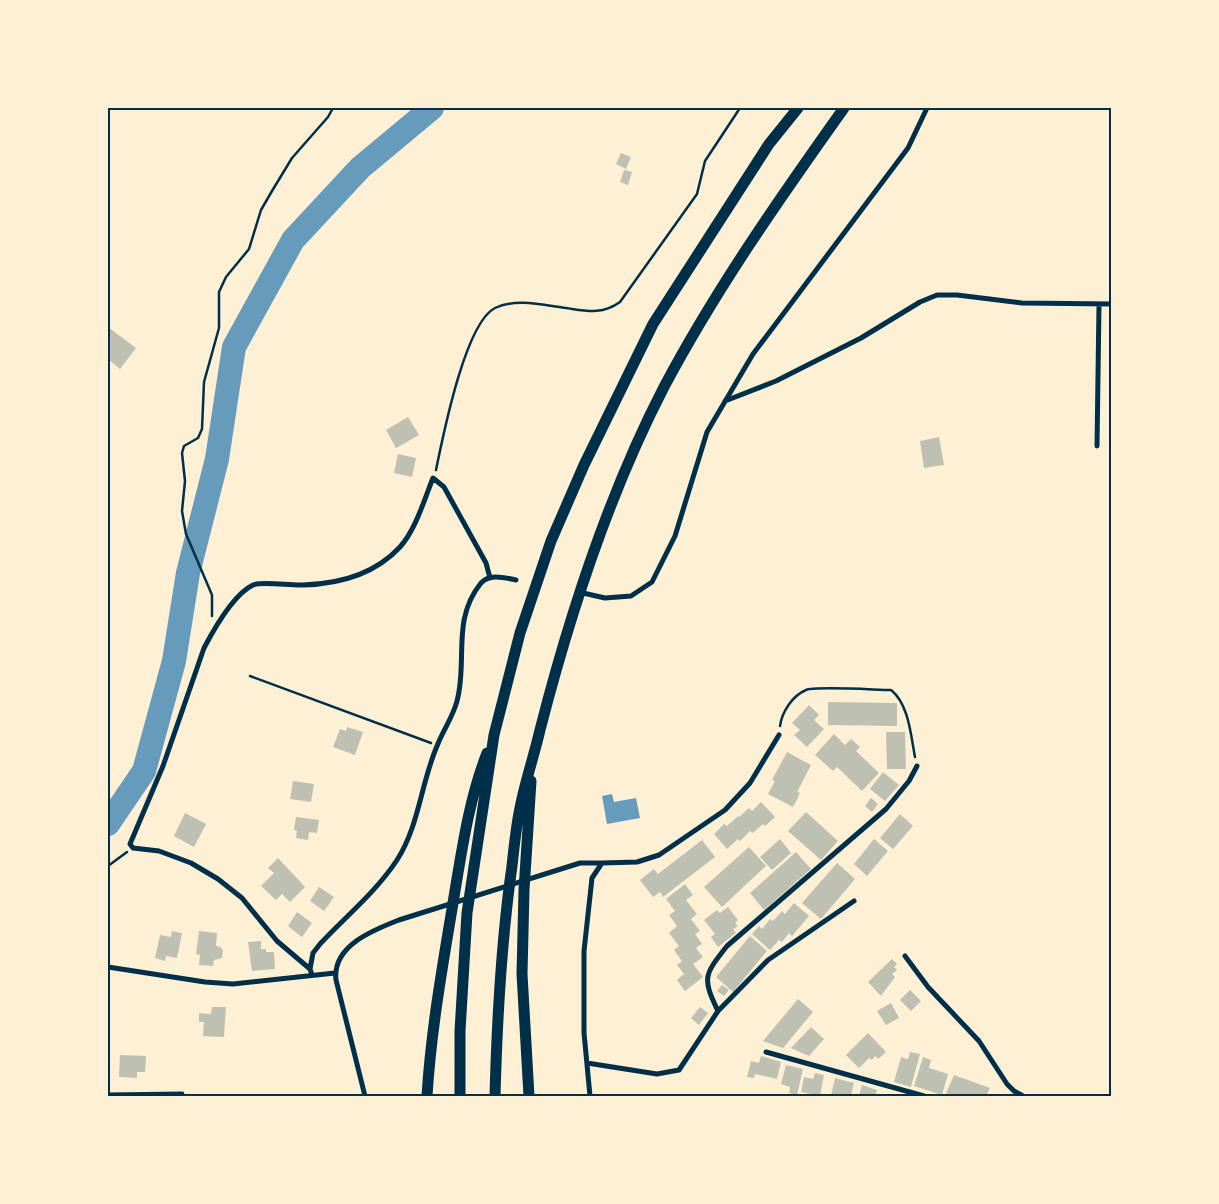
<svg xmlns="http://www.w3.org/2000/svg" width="1219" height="1204" font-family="Manrope,sans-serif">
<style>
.water{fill:#669bbc}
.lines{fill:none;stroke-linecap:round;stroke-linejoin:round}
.river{stroke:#669bbc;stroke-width:24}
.building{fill:#bec0b2}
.path{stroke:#003049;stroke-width:2.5}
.minor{stroke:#003049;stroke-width:5}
.motorway{stroke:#003049;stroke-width:11}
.neatline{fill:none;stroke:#003049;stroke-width:2}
</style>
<rect width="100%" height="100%" fill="#fdf0d5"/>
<path class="water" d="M612 794 614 802 636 798 640 818 607 824 602 796Z"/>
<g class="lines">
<path class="river" d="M108 824 144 771 174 661 188 573 217 459 234 347 293 240 360 168 432 108"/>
</g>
<path class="building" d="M621 153 631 157 626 169 616 164Z
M624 170 632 172 628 185 620 182Z
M108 327 136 348 120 369 108 359Z
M408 417 419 435 396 448 386 430Z
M939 437 944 465 924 468 920 441Z
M398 454 416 458 412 477 394 473Z
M828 702 897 703V726L828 725Z
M809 705 819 715 814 720 824 729 807 747 794 735 800 730 792 723Z
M347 727 363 732 355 755 333 747 340 729 346 731Z
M886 732H905L906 769H887Z
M834 734 845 745 851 739 860 747 856 751 879 773 862 791 837 767 833 771 815 755Z
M787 752 811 765 797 792 800 793 793 807 768 794 775 781 772 780Z
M883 772 899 785 885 801 870 789Z
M293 781 314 784 311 802 290 799Z
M871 798 878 804 872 812 865 806Z
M761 802 775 817 765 826 763 824 753 833 750 831 740 841 738 839 727 849 714 834 724 824 727 826 738 816 739 817 749 808 752 811Z
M806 812 838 841 821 860 788 831Z
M185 813 206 824 194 847 174 836Z
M900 814 913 826 893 849 880 838Z
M296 817 319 820 317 833 309 832 308 840 296 838 297 831 294 830Z
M780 839 791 853 772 870 760 857Z
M874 839 888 851 867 876 854 864Z
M702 840 715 857 663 897 660 892 653 897 640 880 654 869 658 874Z
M749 847 766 866 722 907 704 887Z
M796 852 811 869 764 910 750 893Z
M278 858 305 887 290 902 282 894 276 900 261 886 274 873 268 868Z
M837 863 855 879 821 919 802 903Z
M685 884 693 895 686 900 697 914 691 919 700 931 695 934 702 944 696 948 703 957 693 964 703 977 685 991 677 980 684 974 677 965 682 961 674 950 679 946 669 933 677 926 669 915 675 911 666 899Z
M319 887 334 897 324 911 310 901Z
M794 903 809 916 792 936 789 933 782 942 779 940 770 950 752 934 759 926 762 929 770 919 773 921 782 911 785 914Z
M728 907 738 920 735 923 738 926 733 929 736 933 718 947 711 937 715 934 704 920 717 910 720 913Z
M297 912 312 923 302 937 288 926Z
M172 931 182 933 177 958 166 956 165 961 155 958 160 935 171 937Z
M199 931 217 933 216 946 220 947 223 950 222 958 214 960 213 966 199 965 200 955 196 954Z
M750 936 767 951 733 992 716 977Z
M261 941V949H266V952H274L275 969 252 971 248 942Z
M892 959 897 964 894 967 897 970 892 974 895 977 881 996 868 982Z
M722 985 729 990 724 996 717 991Z
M910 990 921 1001 911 1011 900 1000Z
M798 999 813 1012 783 1048 763 1041Z
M891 1003 899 1018 886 1025 877 1011Z
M212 1007H226L224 1037 203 1036 204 1022H199V1013L211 1014Z
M700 1007 708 1013 699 1025 691 1018Z
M811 1027 824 1039 809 1056 791 1048Z
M868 1033 886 1052 878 1059 875 1056 872 1060 869 1058 859 1068 846 1055Z
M910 1052 920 1054 911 1087 894 1082 901 1057 908 1059Z
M120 1055 146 1056 145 1072H137V1078L119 1077Z
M761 1056 781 1062 777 1079 755 1074 754 1078 747 1077 751 1061 759 1063Z
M923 1057 931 1060 929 1068 948 1074 942 1095 914 1086Z
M786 1065 803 1069 797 1095 789 1093 790 1087 781 1084Z
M815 1073 824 1075 820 1096 801 1092 804 1077 813 1079Z
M954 1075 990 1088 986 1096H954L946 1093Z
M835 1078 854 1083 851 1096H831Z
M862 1085 877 1090 875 1096H859Z"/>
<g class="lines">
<path class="path" d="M436 470C443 436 465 323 495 308 516 298 543 305 566 308 587 311 602 315 620 302L697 194 705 161 740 108
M212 616V595L186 534 182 511 185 481 182 453 184 446 198 438 202 429 204 382 219 328V292L226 277 249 249 261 210 272 191 292 158 328 117 333 108
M250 676 431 743
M780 726C782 712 792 696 806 690 814 686 878 690 891 690 909 704 911 737 915 757
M108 866 127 852"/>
<path class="minor" d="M725 401 776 381 861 338 920 302 937 295H957L1022 303 1112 304
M1097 446 1099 305
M583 593 605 598 631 596 652 582 675 536 707 432 753 354 908 148 927 108
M602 863 637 862 659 855 725 810 750 783 779 735
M905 956 928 987 979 1041 1007 1084 1014 1091 1023 1096
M108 967 205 982 233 984 335 973
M310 969 313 953 320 944C345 917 376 892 397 860 419 826 421 783 437 746 443 730 453 717 457 701 468 661 451 620 481 583 490 573 505 578 516 580
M312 975 310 969 277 941 242 898 218 879 191 863 159 851 133 848 130 844 163 766 204 648C214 629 234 594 253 585 262 581 292 586 303 585 339 584 375 574 400 547 416 529 424 500 433 478L444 487 486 563 490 578
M718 1011C702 978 704 975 727 946L886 809 909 781 917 766
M766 1052 924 1096
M587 1063 657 1074 679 1070 718 1011 768 960 854 901
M108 1095 182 1094
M365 1096 336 980C332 946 373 930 399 920L580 863H602L592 878 584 951V1033L590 1096"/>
<path class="motorway" d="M427 1096C431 1030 443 963 454 897 462 849 469 799 487 753
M460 1096V1031L467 913 494 735 520 633 551 541 584 465 653 324 769 144 798 108
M495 1096C497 1020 501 943 512 866 514 847 516 827 520 808 525 782 534 756 540 730 570 613 608 495 664 387 716 289 780 198 844 108
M529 1096 522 974 524 890 531 781"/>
</g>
<rect width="1219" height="1204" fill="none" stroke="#fdf0d5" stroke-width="218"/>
<rect x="109" y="109" width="1001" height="986" class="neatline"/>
</svg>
